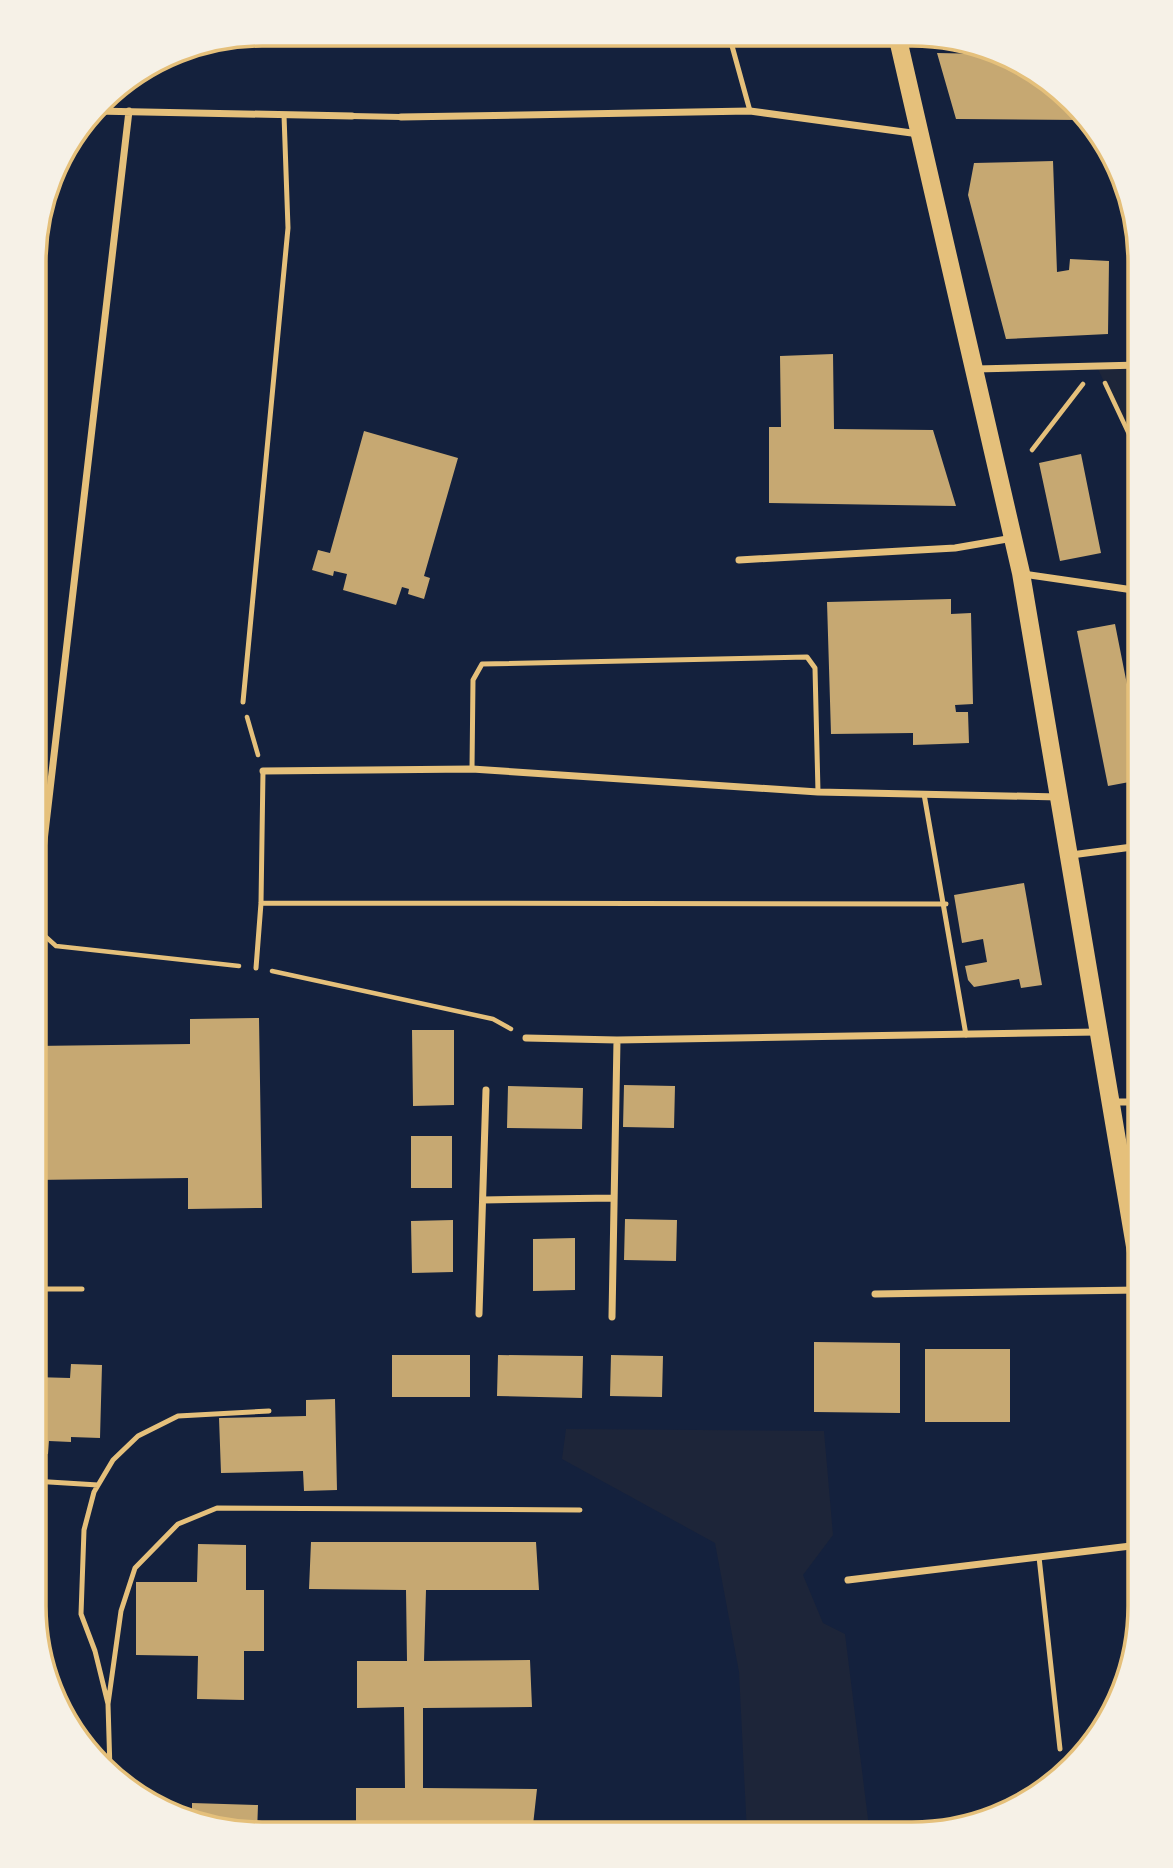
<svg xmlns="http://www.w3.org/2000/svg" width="1173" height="1868" font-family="Raleway,sans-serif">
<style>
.green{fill:#1d2539}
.building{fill:#c6a872}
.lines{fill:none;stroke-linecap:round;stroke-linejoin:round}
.path{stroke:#e5c07b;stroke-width:4.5}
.service{stroke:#e5c07b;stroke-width:5}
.pedestrian{stroke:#e5c07b;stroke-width:6}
.minor{stroke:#e5c07b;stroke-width:7}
.primary{stroke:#e5c07b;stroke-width:18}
.rim{fill:none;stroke:#e5c07b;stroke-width:3.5}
</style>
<rect width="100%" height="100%" fill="#14213d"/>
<path class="green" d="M1140 365V451H1137L1097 367Z
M566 1429 824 1431 833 1535 803 1575 823 1623 845 1634 870 1835 747 1834 739 1672 715 1543 562 1459Z"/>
<path class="building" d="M937 53 986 54 1051 81 1081 120 956 119Z
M1053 161 1057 272 1069 270 1070 259 1109 261 1108 334 1006 339 968 195 974 163Z
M833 354 834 429 933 430 956 506 769 503V427H781L780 356Z
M364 431 458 458 424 576 430 578 424 599 408 594 409 589 402 587 396 605 343 590 347 574 334 571 333 576 312 570 318 550 330 553Z
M1081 454 1101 553 1060 561 1039 463Z
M951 599V614L971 613 973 704 955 705 956 712H968L969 743 913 745V733L831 734 827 602Z
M1115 624 1140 750V780L1108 786 1077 631Z
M1140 878 1139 939H1138L1129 879Z
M1024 883 1042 985 1021 988 1019 979 974 987 968 980 965 966 987 962 983 939 962 943 954 895Z
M259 1018 262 1208 188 1209V1178L34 1180V1046L190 1044V1019Z
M412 1030H454V1105L413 1106Z
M624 1085 675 1086 674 1128 623 1127Z
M508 1086 583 1088 582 1129 507 1128Z
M411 1136H452V1188H411Z
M625 1219 677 1220 676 1261 624 1260Z
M453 1220V1272L412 1273 411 1221Z
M575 1238V1290L533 1291V1239Z
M814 1342 900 1343V1413L814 1412Z
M925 1349H1010V1422H925Z
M392 1355H470V1397H392Z
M498 1355 583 1356 582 1398 497 1396Z
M611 1355 663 1356 662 1397 610 1396Z
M71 1364 102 1365 100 1438 71 1437V1442L49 1441 48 1454H33L34 1377 70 1378Z
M335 1399 337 1490 304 1491 303 1471 221 1473 219 1418 306 1416V1400Z
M311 1542H536L539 1590H426L424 1661 530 1660 532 1707 423 1708V1788L537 1789 532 1834 356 1833V1788H405L404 1707 357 1708V1661H407L406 1590 309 1589Z
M198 1544 246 1545V1590H264V1651H244V1700L197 1699 198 1656 136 1655V1582H197Z
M192 1803 258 1805 257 1833H232L192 1816Z"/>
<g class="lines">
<path class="path" d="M1105 383 1137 451H1140
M1032 450 1083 384
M247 717 258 755
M46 937 56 946 239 966
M272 971 493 1019 511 1029"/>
<path class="service" d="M729 35 750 111
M243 702 288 228 284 115
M472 769 473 680 482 664 807 657 815 668 818 792
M924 794 966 1035
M261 903 946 904
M256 968 261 903 263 771
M34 1289H82
M33 1481 98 1485
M1039 1557 1060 1749
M33 1564 42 1611 41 1648
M108 1704 121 1611 135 1568 178 1524 217 1508 580 1510
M110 1770 108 1704 95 1651 81 1614 84 1530 94 1492 113 1460 138 1436 178 1416 269 1411"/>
<path class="pedestrian" d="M352 116 401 117"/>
<path class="minor" d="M95 111 352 116
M401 117 750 111 919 134
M976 369 1140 365
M739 560 955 548 1013 538
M1023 574 1140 591
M263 771 472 769 818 792 1059 797
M1071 855 1140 846
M34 927 129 111
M526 1038 617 1040 1098 1032
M1112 1102H1139
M483 1200 614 1198
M875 1294 1139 1290
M479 1314 486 1090
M612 1317 617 1040
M848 1580 1139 1545"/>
<path class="primary" d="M897 35 1021 573 1139 1270"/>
</g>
<path d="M0 0H1173V1868H0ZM262 46H912A216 216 0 0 1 1128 262V1606A216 216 0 0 1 912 1822H262A216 216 0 0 1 46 1606V262A216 216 0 0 1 262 46Z" fill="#f6f1e7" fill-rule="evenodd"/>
<path class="rim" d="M262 46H912A216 216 0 0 1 1128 262V1606A216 216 0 0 1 912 1822H262A216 216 0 0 1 46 1606V262A216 216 0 0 1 262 46Z"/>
</svg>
